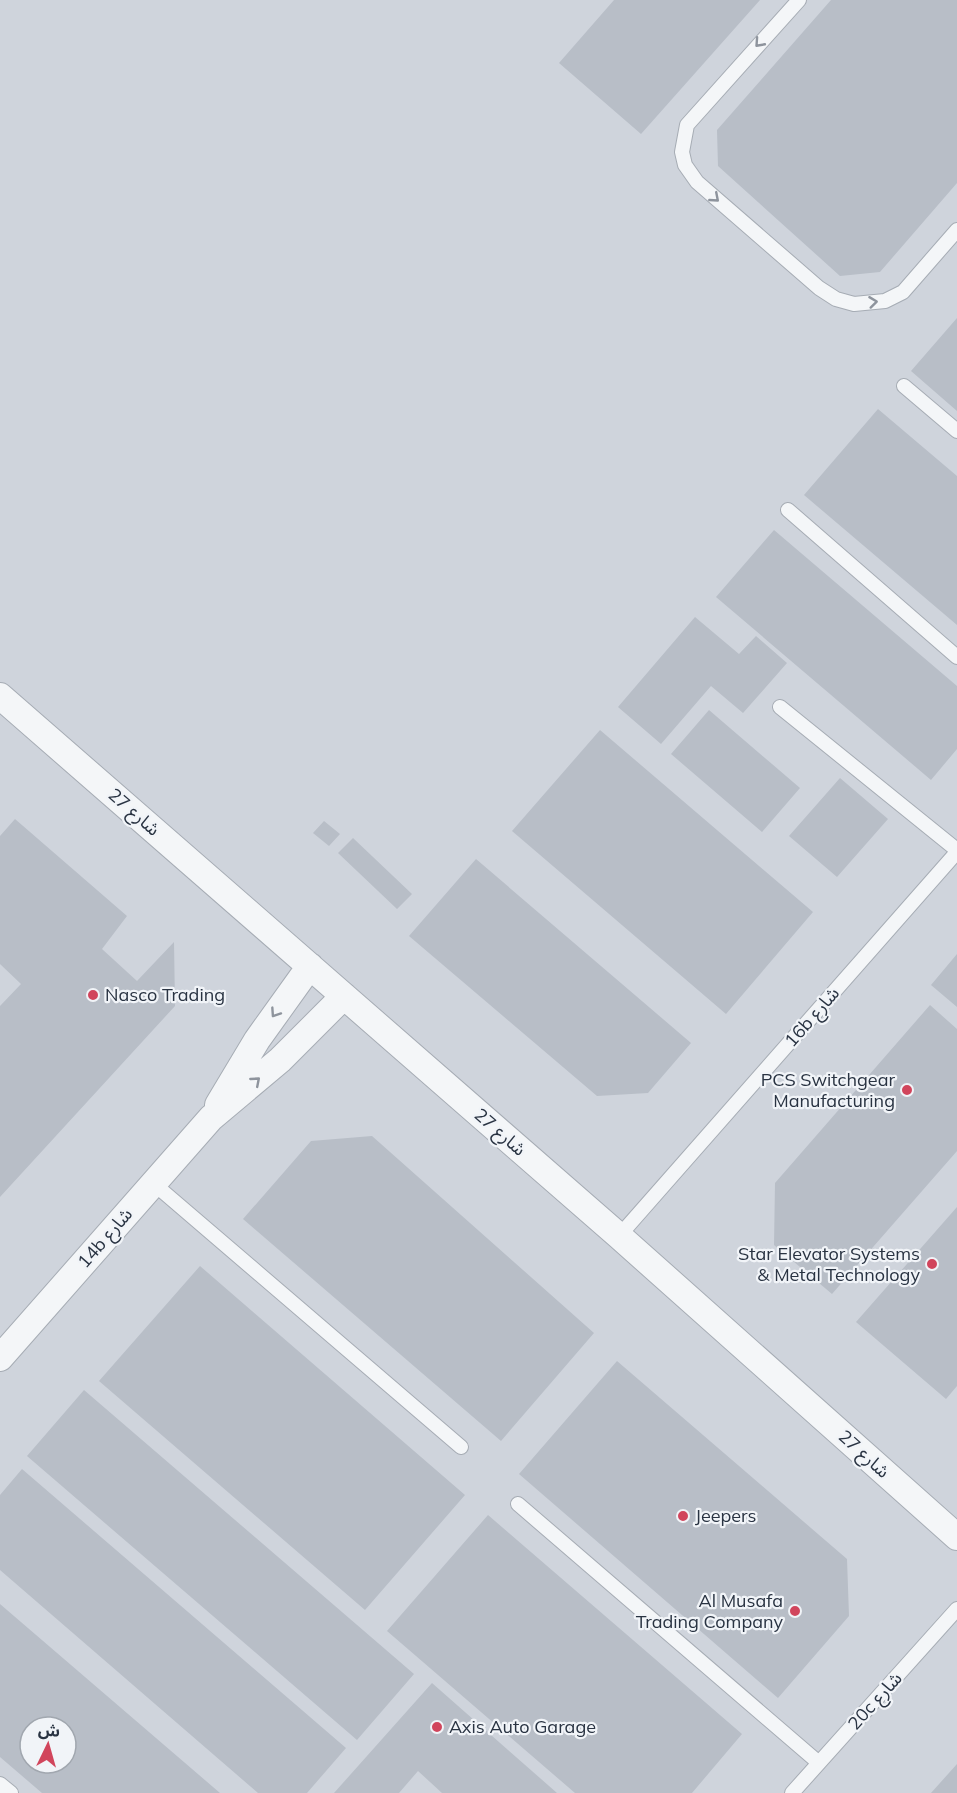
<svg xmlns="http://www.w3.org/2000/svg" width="957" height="1793" font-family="Mulish,'Noto Sans Arabic',sans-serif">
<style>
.built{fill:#cfd4dc;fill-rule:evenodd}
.building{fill:#b8bec7;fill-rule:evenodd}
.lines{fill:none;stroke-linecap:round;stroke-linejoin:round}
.service-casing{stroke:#a6acb4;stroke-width:16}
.minor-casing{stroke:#a6acb4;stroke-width:28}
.service{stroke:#f4f6f8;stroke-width:14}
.minor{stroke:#f4f6f8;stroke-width:26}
.oneway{stroke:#8e949d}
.poi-dot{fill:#d1455c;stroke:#f1f4f8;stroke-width:2}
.labels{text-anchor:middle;stroke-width:4.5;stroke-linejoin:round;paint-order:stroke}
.street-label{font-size:18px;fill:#293342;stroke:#f1f4f8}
.poi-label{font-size:18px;fill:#293342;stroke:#f1f4f8;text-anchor:start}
</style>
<rect width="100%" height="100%" fill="#e1e5ea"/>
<path class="built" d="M0 0H957V1793H0ZM30 1727H66V1763H30Z"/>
<path class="building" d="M614 0H760L641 134 559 63Z
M831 0H957V183L880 272 840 276 718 166 717 130Z
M957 318V411L911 371Z
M878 409 957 476V625L804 495Z
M774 530 957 686V749L931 780 716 597Z
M695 617 739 654 756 636 787 663 743 713 711 686 661 744 618 707Z
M709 710 800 788 762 832 671 754Z
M600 730 813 912 726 1014 512 831Z
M840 778 888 819 837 877 789 836Z
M15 819 127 916 102 949 137 981 174 942 175 1006 0 1197V1006L21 984 0 964V836Z
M324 821 340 834 329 846 313 833Z
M353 838 412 894 397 909 338 853Z
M476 859 691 1043 648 1093 597 1096 409 936Z
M957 954V1007L931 985Z
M930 1005 957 1029V1151L832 1294 774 1245 775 1183Z
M372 1136 594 1333 501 1441 243 1219 311 1141Z
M957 1207V1386L946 1399 856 1322Z
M200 1266 465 1495 365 1610 99 1381Z
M617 1361 847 1559 849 1616 778 1698 519 1474Z
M84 1390 414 1674 357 1740 27 1456Z
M22 1469 346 1748 307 1793H258L0 1570V1495Z
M488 1515 742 1734 692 1793H575L387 1631Z
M0 1604 220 1793H42L0 1757ZM30 1727H66V1763H30Z
M432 1683 557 1793H442L418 1771 399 1793H334Z
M957 1764V1793H931Z"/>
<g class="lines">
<defs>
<path id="service" d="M799 0 687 125 682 152 685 165 697 182 819 288 836 299 854 304 885 301 903 292 957 230
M904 386 957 431
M788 510 957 657
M780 707 957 850
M153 1183 461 1447
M619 1236 957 852
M518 1504 819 1763
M0 1784 11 1793
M792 1793 957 1609"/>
<path id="minor" d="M0 696 619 1236 957 1537
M218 1105 257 1040 310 966
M0 1358 211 1118 280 1060 344 996"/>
</defs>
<use href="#service" class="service-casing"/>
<use href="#minor" class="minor-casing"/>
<use href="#service" class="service"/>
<use href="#minor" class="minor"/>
</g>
<defs><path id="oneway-chevron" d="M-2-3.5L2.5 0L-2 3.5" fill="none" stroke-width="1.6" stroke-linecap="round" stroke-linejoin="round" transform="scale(1.5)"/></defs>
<g class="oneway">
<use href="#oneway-chevron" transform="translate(759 43) rotate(132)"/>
<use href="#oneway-chevron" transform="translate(715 198) rotate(41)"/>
<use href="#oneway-chevron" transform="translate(873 302) rotate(-7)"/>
<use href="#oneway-chevron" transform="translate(275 1013) rotate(124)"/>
<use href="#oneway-chevron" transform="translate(256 1081) rotate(-41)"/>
</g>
<g class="poi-dot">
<circle cx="93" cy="995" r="6"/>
<circle cx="907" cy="1090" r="6"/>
<circle cx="932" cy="1264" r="6"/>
<circle cx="683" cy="1516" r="6"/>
<circle cx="795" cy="1611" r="6"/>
<circle cx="437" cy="1727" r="6"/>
</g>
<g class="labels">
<g class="street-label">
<text transform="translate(134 812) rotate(41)" y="6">شارع 27</text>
<text transform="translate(812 1017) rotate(-49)" y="6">16b شارع</text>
<text transform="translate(500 1132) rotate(41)" y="6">شارع 27</text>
<text transform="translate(105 1238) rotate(-49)" y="6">14b شارع</text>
<text transform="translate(864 1454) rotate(42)" y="6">شارع 27</text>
<text transform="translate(875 1701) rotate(-48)" y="6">20c شارع</text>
</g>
<g class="poi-label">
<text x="105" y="1001">Nasco Trading</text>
<text x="895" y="1086" text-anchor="end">PCS Switchgear<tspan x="895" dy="21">Manufacturing</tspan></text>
<text x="920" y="1260" text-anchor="end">Star Elevator Systems<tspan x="920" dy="21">&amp; Metal Technology</tspan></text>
<text x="695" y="1522">Jeepers</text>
<text x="783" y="1607" text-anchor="end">Al Musafa<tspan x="783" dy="21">Trading Company</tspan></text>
<text x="449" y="1733">Axis Auto Garage</text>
</g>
</g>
<g transform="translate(48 1745) rotate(5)"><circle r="28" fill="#f1f4f8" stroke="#a1a7af" stroke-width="1.5"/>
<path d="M0-4.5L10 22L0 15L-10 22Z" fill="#d1455c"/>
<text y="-9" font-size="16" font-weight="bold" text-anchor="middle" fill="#293342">ش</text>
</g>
</svg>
